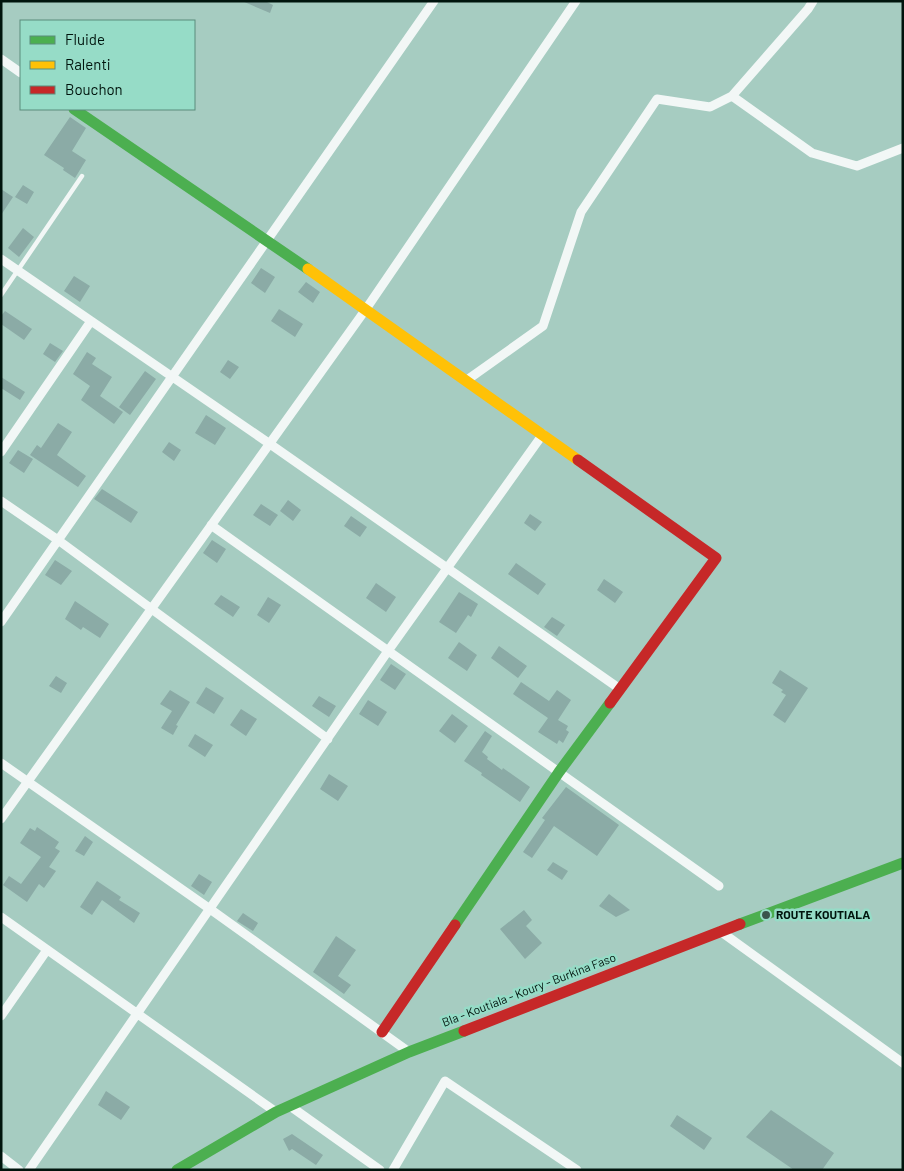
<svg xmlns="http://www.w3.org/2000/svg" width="904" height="1171" font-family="Barlow,sans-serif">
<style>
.building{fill:#8baba6}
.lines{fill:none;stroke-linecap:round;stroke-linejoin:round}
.lane{stroke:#f2f7f6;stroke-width:4.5}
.street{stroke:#f2f7f6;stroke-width:9}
.fast{stroke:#4caf50;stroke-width:11}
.slow{stroke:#ffc107;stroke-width:11}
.jam{stroke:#c62828;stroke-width:11}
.poi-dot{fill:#3a544c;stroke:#96dcc7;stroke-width:2}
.labels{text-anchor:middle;stroke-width:5;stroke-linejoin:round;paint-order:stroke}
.poi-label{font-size:12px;font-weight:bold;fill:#00140d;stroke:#96dcc7;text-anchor:start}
.street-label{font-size:12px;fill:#00140d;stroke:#96dcc7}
</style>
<rect width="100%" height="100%" fill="#a6ccc1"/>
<path class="building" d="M242 1H265L273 5 270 13Z
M70 117 86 128 72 151 86 160 75 178 63 170 64 168 44 155Z
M23 185 34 192 27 204 15 197Z
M1 189 13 197 1 215Z
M23 228 34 237 19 257 8 248Z
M261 268 275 277 265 293 251 283Z
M74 276 90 286 80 302 64 291Z
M306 282 320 292 313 303 298 292Z
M279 309 303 324 295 337 271 321Z
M5 311 32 329 24 340 1 324V316Z
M50 343 63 351 55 362 43 354Z
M87 352 96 358 92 364 112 377 100 396 123 412 114 424 81 400 90 386 73 374Z
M228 360 239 367 230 379 220 372Z
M145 371 156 379 130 415 119 407Z
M1 377 25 392 20 400 1 388Z
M206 415 226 428 215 445 195 433Z
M58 423 72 432 57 455 86 476 78 487 30 455 37 445 41 448Z
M169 442 181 450 174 461 162 452Z
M18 450 33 459 24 473 9 463Z
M102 489 138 512 131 523 94 499Z
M288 500 301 510 293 521 280 511Z
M261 504 278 515 270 526 253 515Z
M530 514 542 522 535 531 524 523Z
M351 516 367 527 360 537 344 526Z
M212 540 226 549 217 563 203 553Z
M55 560 72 571 61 585 45 575Z
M516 563 546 584 538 595 508 574Z
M604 579 623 592 615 603 597 590Z
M376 583 396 597 386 612 366 598Z
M459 592 478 604 471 617 468 615 456 633 439 622Z
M221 595 240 607 233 617 214 604Z
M268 597 281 605 269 623 257 615Z
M75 601 109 624 100 638 83 627 81 630 65 619Z
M552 617 565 625 557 636 544 627Z
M459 642 477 655 467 671 448 658Z
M499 646 527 666 518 678 491 658Z
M391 664 406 674 395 690 380 680Z
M780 670 808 688 785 723 773 715 786 695 781 692 783 690 772 683Z
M56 676 67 683 61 693 49 686Z
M521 682 549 701 557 690 571 700 558 720 568 726 566 730 569 732 563 743 559 740 557 744 538 732 548 718 513 694Z
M206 687 224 698 214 714 196 703Z
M170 690 190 702 176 725 178 726 173 735 161 728 172 711 160 704Z
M319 696 336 706 329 717 312 706Z
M368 700 387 712 378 726 359 714Z
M241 709 257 719 246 736 230 725Z
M452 714 468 726 455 743 439 731Z
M485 731 492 736 482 752 488 757 487 759 502 770 503 768 530 787 520 802 481 775 482 773 464 761Z
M195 734 213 745 205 757 188 746Z
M329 774 348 786 338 801 320 789Z
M566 787 619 825 597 856 554 826 532 858 523 852 545 820 542 818Z
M37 827 59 842 55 848 60 851 49 867 56 871 44 888 39 884 27 902 3 885 9 876 21 884 41 857 20 843 30 828 35 831Z
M85 836 93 842 84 856 75 851Z
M553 862 568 871 562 880 547 870Z
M199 874 212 882 204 895 191 886Z
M97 881 121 897 119 900 140 913 134 923 102 900 92 915 80 907Z
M609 894 630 910 616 917 599 906Z
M524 910 532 920 526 926 542 943 525 959 500 929Z
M243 913 258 923 253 931 237 921Z
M336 936 356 950 338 976 351 985 344 994 313 972Z
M106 1091 130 1107 121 1120 98 1105Z
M771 1110 834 1153 822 1170H794L746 1137Z
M677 1115 712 1138 704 1150 670 1126Z
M292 1134 323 1155 316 1165 292 1149 289 1151 283 1139Z"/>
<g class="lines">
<path class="lane" d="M1 295 82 176"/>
<path class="street" d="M1 59 21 73
M732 96 812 153 857 166 903 148
M1 259 270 444 620 689
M467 380 543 326 581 212 657 99 710 107 732 96 808 9 813 1
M1 452 91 321
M1 501 58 540 328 739
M211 525 719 886
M1 622 434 1
M1 763 210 909 409 1052
M1 819 366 309 576 1
M1 917 276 1112
M720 931 903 1063
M1 1016 47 950
M290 1106 380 1170
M1 1156 19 1170
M29 1170 388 651 543 434
M393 1170 445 1081 577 1170"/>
<path class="fast" d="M74 109 308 269
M740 924 903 863
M455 925 559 772 610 703
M177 1170 276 1112 409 1052 464 1031"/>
<path class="slow" d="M308 269 578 460"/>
<path class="jam" d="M578 460 716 558 610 703
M464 1031 740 924
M382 1032 455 925"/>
</g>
<circle class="poi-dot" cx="766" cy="915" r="5"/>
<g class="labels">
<g class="poi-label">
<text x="776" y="919">ROUTE KOUTIALA</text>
</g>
<g class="street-label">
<text transform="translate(529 990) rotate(-21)" y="4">Bla - Koutiala - Koury - Burkina Faso</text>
</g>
</g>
<rect width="904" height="1171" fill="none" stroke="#00140d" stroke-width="5"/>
<rect x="20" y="20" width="175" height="90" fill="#96dcc7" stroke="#5a8c7d"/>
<rect x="30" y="36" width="25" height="8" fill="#4caf50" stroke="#5a8c7d"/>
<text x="65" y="45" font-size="15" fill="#00140d">Fluide</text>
<rect x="30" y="61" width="25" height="8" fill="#ffc107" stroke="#5a8c7d"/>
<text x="65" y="70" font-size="15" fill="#00140d">Ralenti</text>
<rect x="30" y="86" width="25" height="8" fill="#c62828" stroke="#5a8c7d"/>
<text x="65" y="95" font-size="15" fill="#00140d">Bouchon</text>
</svg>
